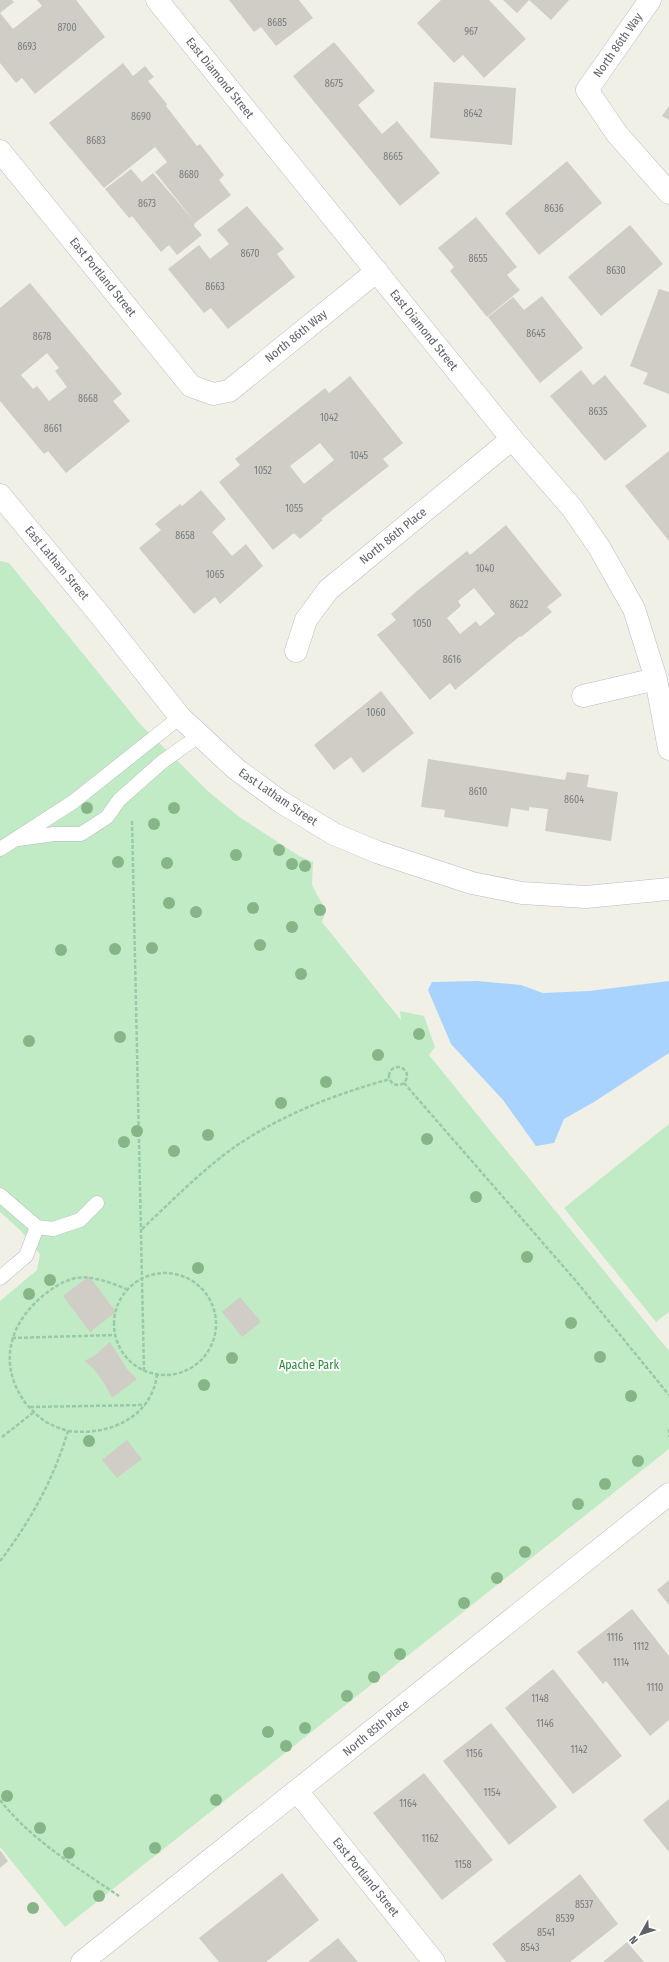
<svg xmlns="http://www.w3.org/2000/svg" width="669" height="1962" font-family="'Fira Sans Condensed',sans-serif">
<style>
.green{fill:#c1ebc4}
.water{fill:#a9d3ff}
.building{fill:#cfcdc5;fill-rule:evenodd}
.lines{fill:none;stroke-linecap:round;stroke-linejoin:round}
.service-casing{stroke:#b9bcc1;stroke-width:15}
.minor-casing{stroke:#b9bcc1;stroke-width:23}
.tertiary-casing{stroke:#b9bcc1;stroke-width:23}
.path{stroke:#98caaa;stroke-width:2.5;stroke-dasharray:4 2;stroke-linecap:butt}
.service{stroke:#fff;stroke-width:14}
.minor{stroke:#fff;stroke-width:22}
.tertiary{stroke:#fff;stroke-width:22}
.tree{fill:#86b687}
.labels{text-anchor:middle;stroke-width:4;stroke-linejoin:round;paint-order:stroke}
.number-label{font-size:10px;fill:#7a7d7f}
.street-label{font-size:12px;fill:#5e6268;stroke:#fff}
.park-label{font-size:12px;fill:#2e8739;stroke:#fff}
</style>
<rect width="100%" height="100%" fill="#f1f0e7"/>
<path class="green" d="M0 561 9 563 141 725 209 792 238 816 299 856 313 862 312 885 326 911 322 922 401 1020 400 1011 424 1016 435 1047 429 1055 669 1351V1449L65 1927 0 1847V1301L37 1270 40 1254 22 1232 0 1212Z
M669 1124V1312L656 1322 564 1208Z"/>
<path class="water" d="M477 981 521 985 543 993 589 991 669 981V1053L594 1102 564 1119 554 1143 536 1146 503 1100 451 1044 428 990 432 982Z"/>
<path class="building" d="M0 0H12L14 2 0 13 13 29 42 6 37 0H76L105 37 35 94 22 78 16 83 0 63Z
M229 0H299L313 18 276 46 261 27 254 32Z
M441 0H489L526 39 484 78 463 55 454 63 417 23Z
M503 0H569L551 20 529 0 517 13Z
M334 42 375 91 358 105 382 134 397 121 440 173 400 206 293 76Z
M123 63 133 76 145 66 154 77 148 81 167 104 166 106 197 146 200 144 224 175 219 180 231 195 195 223 194 226 202 235 177 255 169 245 161 252 132 216 129 218 105 189 131 169 142 182 153 173 194 221 155 172 167 162 155 147 104 188 49 123Z
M434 82 516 88 512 145 430 138Z
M669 106V120L662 116Z
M567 161 602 203 539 255 505 213Z
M247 206 284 249 277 254 295 277 228 329 211 308 204 313 168 269 199 245 210 259 229 244 217 230Z
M476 217 517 267 507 275 520 290 487 317 450 271 454 267 438 248Z
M630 225 663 264 601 316 568 277Z
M30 283 122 394 113 401 130 421 66 473 48 451 44 454 0 401V308ZM47 353 59 368 55 371 67 387 49 401 37 386 33 389 21 375Z
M659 289 669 292V394L643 384 648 373 630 366Z
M542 296 583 348 540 383 488 317 513 297 524 310Z
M581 370 593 385 605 375 647 426 605 461 550 396Z
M350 376 403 443 383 459 389 466 321 519 323 520 300 539 294 533 273 550 219 482 240 465 235 459 325 388 329 393ZM320 443 334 460 304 484 290 466Z
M669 451V541L625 486Z
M201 490 226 519 212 532 232 556 246 544 263 566 220 604 215 597 194 614 139 548 161 530 155 524 180 504 182 506Z
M506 525 562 595 547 607 552 612 521 637 520 636 455 690 450 683 430 700 377 635 396 620 391 614 417 591 467 551 470 555ZM474 588 495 614 480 626 476 621 460 634 447 618 461 606 458 601Z
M381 691 414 733 363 773 351 757 334 770 314 745Z
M428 759 565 780 567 772 589 775 587 787 618 792 611 841 545 831 548 809 529 807V811L511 808 508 827 444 817 445 810 421 807Z
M89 1276 116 1312 90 1332 63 1296Z
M240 1297 261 1322 242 1337 222 1312Z
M110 1342 127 1369 137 1379 112 1398 106 1386 94 1369 84 1361 94 1356Z
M127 1440 142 1459 117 1478 102 1460Z
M669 1580V1605L657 1590Z
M632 1609 669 1656V1720L650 1736 606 1681 603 1684 577 1652Z
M553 1669 622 1756 573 1794 505 1708Z
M491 1723 557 1807 509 1845 443 1761Z
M424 1773 493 1860 442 1900 373 1813Z
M669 1799V1852L643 1820Z
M0 1850 8 1861 0 1868Z
M282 1873 319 1920 266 1962H219L199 1938Z
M580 1874 618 1924 570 1962H506L492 1944Z
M338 1938 358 1962H308Z
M627 1942 644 1962H603Z"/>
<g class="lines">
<defs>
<path id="service" d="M18 839 54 834H81L107 817 119 800 162 762 200 735
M0 849 73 802 180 717
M0 1195 37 1227 53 1229 80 1220 97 1203
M0 1278 26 1256 37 1227"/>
<path id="minor" d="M157 0 512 439 572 508 599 547 634 609 656 679 669 749
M650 0 587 90 617 134 669 193
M0 151 191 386 213 394 229 391 377 271
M0 495 100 615 180 717 236 769 281 802 334 834 377 852 472 883 522 893 586 897 669 889
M296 651 306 620 328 590 512 439
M583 696 656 679
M297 1791 434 1962"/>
<path id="tertiary" d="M82 1962 669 1494"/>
</defs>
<use href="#service" class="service-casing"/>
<use href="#minor" class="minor-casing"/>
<use href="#tertiary" class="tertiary-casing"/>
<path class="path" d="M132 821 144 1371
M389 1076a9 9 0 1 1 18 0a9 9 0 1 1-18 0Z
M404 1083 576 1281 669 1395
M142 1229C173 1200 202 1170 236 1146 283 1114 336 1094 390 1079
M114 1324a51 51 0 1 1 102 0a51 51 0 1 1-102 0Z
M12 1338 115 1335
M30 1407 145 1405
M669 1429V1437
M68 1431C107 1436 151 1419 157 1375
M2 1437 34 1412
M0 1561C6 1554 11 1546 16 1539 39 1505 56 1471 68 1431 62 1429 56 1427 50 1424 41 1420 34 1412 27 1405 1 1371 5 1333 35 1303 45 1293 61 1281 76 1278 91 1275 112 1283 126 1289
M0 1800C31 1840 78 1868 119 1896"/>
<use href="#service" class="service"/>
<use href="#minor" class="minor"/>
<use href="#tertiary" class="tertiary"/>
</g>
<g class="tree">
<circle cx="87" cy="808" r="6"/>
<circle cx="174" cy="808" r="6"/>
<circle cx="154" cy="824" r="6"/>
<circle cx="279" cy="850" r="6"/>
<circle cx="236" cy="855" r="6"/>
<circle cx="118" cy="862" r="6"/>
<circle cx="167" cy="863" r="6"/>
<circle cx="292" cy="864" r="6"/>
<circle cx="305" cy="866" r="6"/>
<circle cx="169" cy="903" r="6"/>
<circle cx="253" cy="908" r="6"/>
<circle cx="320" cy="910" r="6"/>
<circle cx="196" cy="912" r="6"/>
<circle cx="292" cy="927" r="6"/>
<circle cx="260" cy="945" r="6"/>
<circle cx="152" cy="948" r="6"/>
<circle cx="115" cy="949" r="6"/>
<circle cx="61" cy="950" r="6"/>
<circle cx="301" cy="974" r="6"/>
<circle cx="419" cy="1034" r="6"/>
<circle cx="120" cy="1037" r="6"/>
<circle cx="29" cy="1041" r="6"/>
<circle cx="378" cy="1055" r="6"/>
<circle cx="326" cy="1082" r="6"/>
<circle cx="281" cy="1103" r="6"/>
<circle cx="137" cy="1131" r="6"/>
<circle cx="208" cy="1135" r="6"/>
<circle cx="427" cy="1139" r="6"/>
<circle cx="124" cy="1142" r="6"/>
<circle cx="174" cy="1151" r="6"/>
<circle cx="476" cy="1197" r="6"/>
<circle cx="527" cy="1257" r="6"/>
<circle cx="198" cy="1268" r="6"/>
<circle cx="50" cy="1280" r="6"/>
<circle cx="29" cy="1294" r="6"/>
<circle cx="571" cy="1323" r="6"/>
<circle cx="600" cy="1357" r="6"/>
<circle cx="232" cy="1358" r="6"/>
<circle cx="204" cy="1385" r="6"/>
<circle cx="631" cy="1396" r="6"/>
<circle cx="89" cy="1441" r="6"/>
<circle cx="638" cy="1461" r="6"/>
<circle cx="605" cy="1484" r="6"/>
<circle cx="578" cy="1504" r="6"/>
<circle cx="525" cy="1552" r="6"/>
<circle cx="497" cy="1578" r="6"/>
<circle cx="464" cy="1603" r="6"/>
<circle cx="400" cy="1654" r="6"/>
<circle cx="374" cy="1677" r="6"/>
<circle cx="347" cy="1696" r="6"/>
<circle cx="305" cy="1728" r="6"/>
<circle cx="268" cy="1732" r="6"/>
<circle cx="286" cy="1746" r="6"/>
<circle cx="7" cy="1796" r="6"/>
<circle cx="216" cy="1800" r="6"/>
<circle cx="40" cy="1828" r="6"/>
<circle cx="155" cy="1848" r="6"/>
<circle cx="69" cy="1853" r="6"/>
<circle cx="99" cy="1896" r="6"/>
<circle cx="33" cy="1908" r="6"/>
</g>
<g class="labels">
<g class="number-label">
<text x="277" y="26">8685</text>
<text x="67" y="31">8700</text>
<text x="471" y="35">967</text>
<text x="27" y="50">8693</text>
<text x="334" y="87">8675</text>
<text x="473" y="117">8642</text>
<text x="141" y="120">8690</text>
<text x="96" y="144">8683</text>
<text x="393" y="160">8665</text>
<text x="189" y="178">8680</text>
<text x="147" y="207">8673</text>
<text x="554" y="212">8636</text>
<text x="250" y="257">8670</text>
<text x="478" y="262">8655</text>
<text x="616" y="274">8630</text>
<text x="215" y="290">8663</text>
<text x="536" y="337">8645</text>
<text x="42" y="340">8678</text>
<text x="88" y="402">8668</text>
<text x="598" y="415">8635</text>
<text x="329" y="421">1042</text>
<text x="53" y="432">8661</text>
<text x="359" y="459">1045</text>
<text x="263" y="474">1052</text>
<text x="294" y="512">1055</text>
<text x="185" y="539">8658</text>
<text x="485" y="572">1040</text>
<text x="215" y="578">1065</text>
<text x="519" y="608">8622</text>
<text x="422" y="627">1050</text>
<text x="452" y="663">8616</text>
<text x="376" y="716">1060</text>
<text x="478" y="795">8610</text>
<text x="574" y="803">8604</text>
<text x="615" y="1641">1116</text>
<text x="641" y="1650">1112</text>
<text x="621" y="1666">1114</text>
<text x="655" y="1691">1110</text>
<text x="540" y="1702">1148</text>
<text x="545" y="1727">1146</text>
<text x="579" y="1753">1142</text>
<text x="474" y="1757">1156</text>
<text x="492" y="1796">1154</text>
<text x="408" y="1807">1164</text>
<text x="430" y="1842">1162</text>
<text x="463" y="1868">1158</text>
<text x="584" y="1908">8537</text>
<text x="565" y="1922">8539</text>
<text x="546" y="1936">8541</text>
<text x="530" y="1951">8543</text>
</g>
<g class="street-label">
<text transform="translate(618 45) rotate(-55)" y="4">North 86th Way</text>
<text transform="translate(220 78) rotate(51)" y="4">East Diamond Street</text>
<text transform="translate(103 277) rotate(51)" y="4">East Portland Street</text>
<text transform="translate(424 330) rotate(51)" y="4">East Diamond Street</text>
<text transform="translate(296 336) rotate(-39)" y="4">North 86th Way</text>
<text transform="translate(393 536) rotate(-39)" y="4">North 86th Place</text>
<text transform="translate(57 563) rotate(50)" y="4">East Latham Street</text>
<text transform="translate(278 797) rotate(34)" y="4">East Latham Street</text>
<text transform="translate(376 1728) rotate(-39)" y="4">North 85th Place</text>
<text transform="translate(366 1877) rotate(51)" y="4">East Portland Street</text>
</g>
<g class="park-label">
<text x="309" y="1369">Apache Park</text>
</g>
</g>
<g transform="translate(641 1934) rotate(231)" stroke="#ffffff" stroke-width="3" paint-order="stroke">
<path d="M0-3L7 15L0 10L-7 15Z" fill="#5e6268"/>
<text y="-6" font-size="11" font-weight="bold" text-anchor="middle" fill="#5e6268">N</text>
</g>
</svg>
